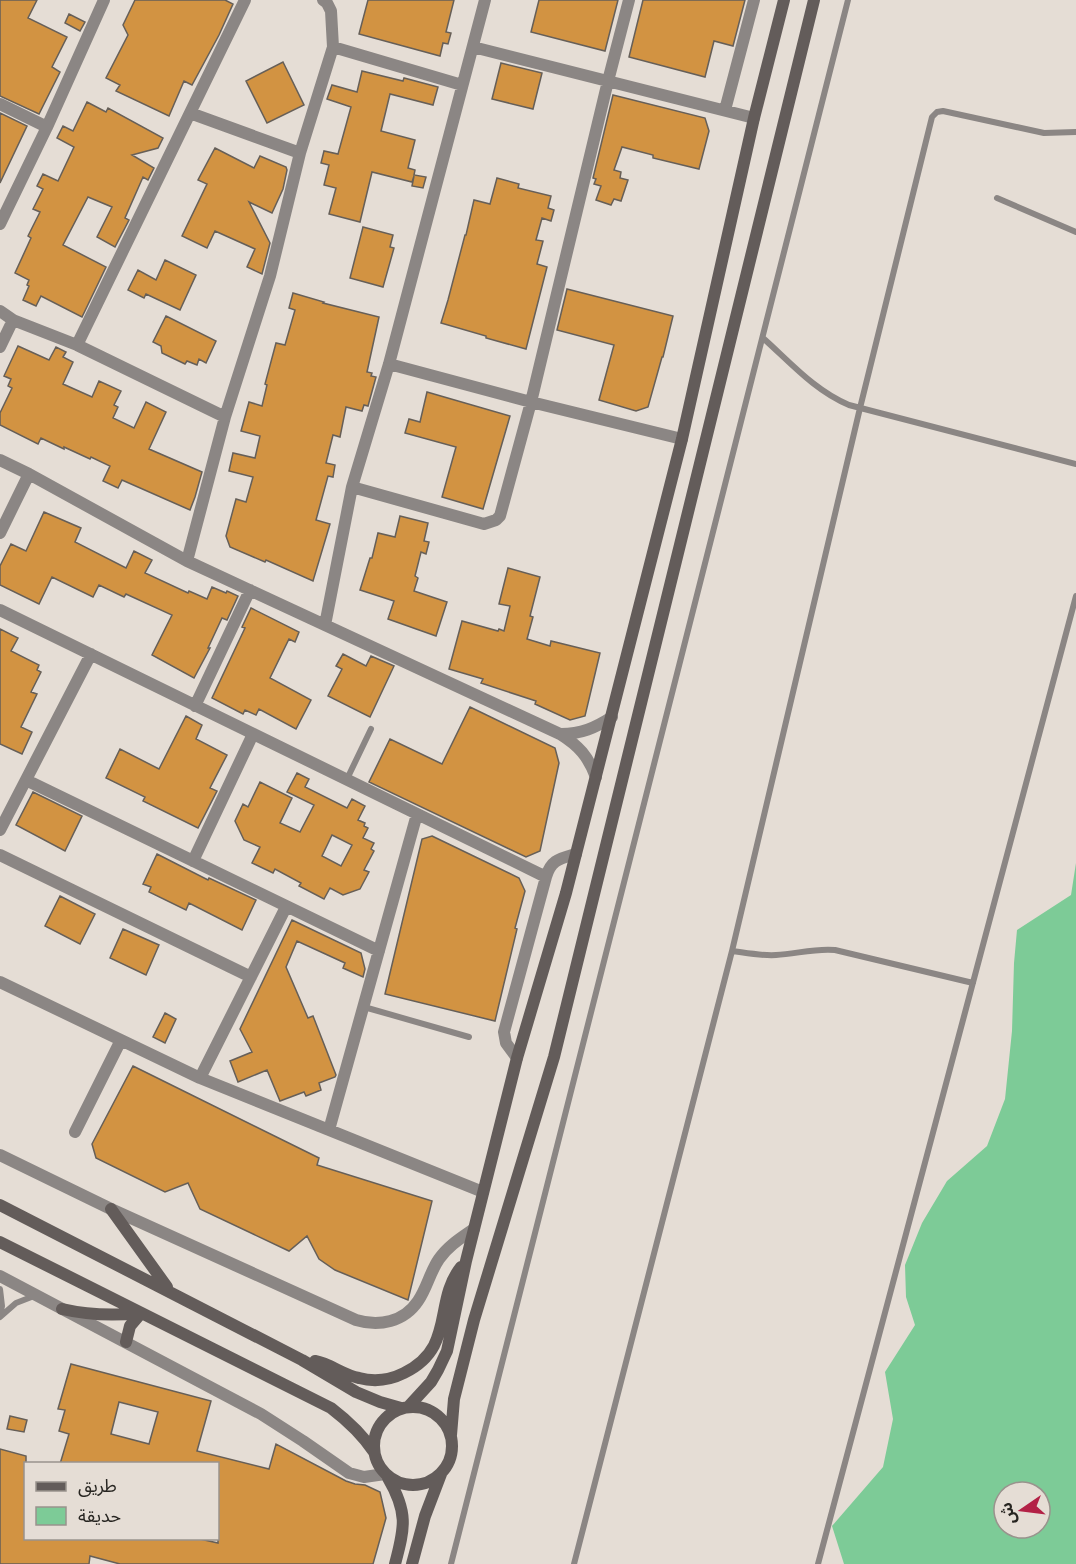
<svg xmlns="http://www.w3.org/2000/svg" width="1076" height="1564" font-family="Ubuntu,'Noto Sans Arabic',sans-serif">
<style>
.green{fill:#7dcb97;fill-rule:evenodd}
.building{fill:#d29342;stroke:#665f58;stroke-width:1.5;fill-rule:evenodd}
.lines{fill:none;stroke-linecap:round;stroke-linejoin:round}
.lane{stroke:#8b8684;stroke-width:6}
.street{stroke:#8b8684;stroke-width:12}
.secondary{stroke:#635c5a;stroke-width:12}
</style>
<rect width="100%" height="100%" fill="#e5ddd5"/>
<path class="green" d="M1076 863V1564H844L832 1526 883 1467 893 1419 885 1372 915 1325 906 1297 905 1265 922 1223 947 1181 987 1146 1005 1099 1012 1031 1014 963 1017 930 1071 895ZM1004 1492H1040V1528H1004Z"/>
<path class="building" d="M0 0H37L28 18 67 37 52 67 60 72 39 114 0 96Z
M135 0H225L233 4 219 35 192 85 184 81 169 116 116 91 120 85 106 78 128 35 123 25Z
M368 0H454L446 32 451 33 448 44 443 43 440 56 359 34Z
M539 0H618L605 51 531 32Z
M643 0H745L733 46 714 41 705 77 629 57Z
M69 14 85 22 80 31 65 23Z
M283 62 304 105 267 123 246 81Z
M501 63 542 73 533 109 492 99Z
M362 71 403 81 404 78 438 87 433 105 390 94 381 131 415 140 408 168 415 170 414 175 426 177 423 188 412 186 414 176 412 182 372 172 360 222 329 214 336 188 324 185 329 165 321 163 324 151 338 154 351 107 327 99 332 85 357 92Z
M613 95 705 118 709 131 699 169 653 158V155L622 147 614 170 621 172 620 178 628 180 621 201 614 199 611 205 596 200 601 186 594 184 596 179 593 178Z
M87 102 106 112 108 108 163 138 158 148 132 155 154 168 148 180 143 177 125 218 129 220 115 247 97 237 112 207 88 197 63 245 106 267 82 317 41 296 36 306 23 300 29 286 27 285 29 280 15 273 31 238 28 236 40 212 33 209 43 189 37 186 43 174 58 181 74 147 57 138 63 126 73 131Z
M0 113 27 126 0 183Z
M215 148 254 168 260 156 286 167 287 170 283 189 272 213 249 202 270 243 262 274 247 267 255 249 215 231 207 248 182 236 207 184 198 180Z
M497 178 519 184 518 188 551 196 548 208 554 210 551 221 542 218 536 240 543 241 537 264 547 267 526 349 486 338V336L441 323 448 300 465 235H466L474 200 490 204Z
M363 227 393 235 390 247 394 248 383 287 350 278Z
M165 260 196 275 180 310 146 294 144 298 128 290 138 270 156 280Z
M567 289 673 316 663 357H662L648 407 636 411 599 400 614 345 557 330Z
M293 293 324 302 323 303 379 317 367 372 372 373 371 376 376 377 368 406 364 405 362 411 346 407 340 437 333 435 326 463 335 465 333 477 328 476 316 520 330 524 313 581 266 560 265 562 230 547 226 536 236 499 246 502 253 477 229 471 233 453 255 458 260 436 241 431 249 402 262 406 267 385 265 384 276 343 285 345 295 310 289 308Z
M166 316 216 341 206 363 199 359 197 365 187 361 185 364 162 353 161 346 153 342Z
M18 346 49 360 56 347 66 352 63 357 73 362 63 384 92 397 99 381 121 391 114 405 118 407 113 418 134 428 146 402 166 412 149 449 202 472 195 497 190 510 122 480 118 488 103 481 110 466 91 457 90 459 64 447V449L41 438 38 444 0 425V413L12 388 8 386 11 379 4 376Z
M427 392 510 416 483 509 442 497 456 447 405 433 409 419 420 422Z
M44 512 81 528 75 542 126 568 134 551 152 560 145 573 188 593 189 591 207 599 212 587 226 593 227 591 238 596 227 620 222 618 208 648H210L194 678 152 655 172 615 126 594 124 597 99 585 93 597 52 577 39 604 0 585V566L11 544 26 551Z
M400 516 428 523 424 541 429 542 426 554 421 552 415 576 418 578 414 591 447 602 436 636 388 619 394 601 360 590 370 558H372L378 533 395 537Z
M508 568 540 577 530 616 533 617 527 639 550 646 551 641 600 653 585 716 570 720 535 704 536 701 481 683 483 679 449 669 462 621 498 631 499 629 504 631 510 606 499 604Z
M251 608 299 632 295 642 289 639 270 678 311 700 296 729 259 709 256 715 245 710 243 714 212 698 245 628 242 627Z
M0 629 18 638 11 651 39 665 37 670 41 672 31 692 37 694 21 727 32 732 22 754 0 744Z
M343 654 366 666 371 656 394 666 370 717 328 696 342 669 336 666Z
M470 707 555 748 559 763 540 851 526 857 369 782 390 739 442 764Z
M186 716 202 725 196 739 227 755 210 788 217 791 198 828 143 801 145 797 106 778 120 749 159 769Z
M297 773 309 779 305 787 347 808 352 799 365 806 358 820 365 823 364 826 368 828 363 838 374 843 371 849 374 851 364 870 369 872 360 889 343 895 330 888 324 899 299 886 301 883 275 869 273 873 252 863 260 847 244 840 235 821 243 804 248 807 260 782 292 798 280 823 300 832 314 805 287 792ZM332 835 352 845 341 866 322 856Z
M33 792 82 816 65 851 16 825Z
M432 836 519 878 525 891 515 928 517 929 495 1021 385 994 422 839Z
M157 854 208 880 209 878 256 900 242 930 189 903 186 910 149 892 151 887 143 884Z
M60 896 95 914 80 944 45 926Z
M292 920 361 953 365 969 363 977 343 968 345 963 297 941 286 967 308 1018 313 1016 336 1075 335 1077 319 1083 321 1090 306 1096 304 1092 280 1101 267 1070 238 1082 230 1061 252 1052 240 1029Z
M123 929 159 945 146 975 110 958Z
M165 1013 176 1019 165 1043 153 1037Z
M133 1066 319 1158 317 1165 432 1201 408 1300 335 1270 319 1259 307 1236 289 1251 200 1209 188 1183 165 1192 96 1158 92 1144Z
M71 1364 211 1401 197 1451 269 1469 276 1444 346 1481 355 1484 365 1485 380 1492 386 1518 373 1564H120L90 1556 89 1564H0V1449L26 1456V1539H200L218 1543V1464H60L69 1434 59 1431 65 1410 58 1409ZM119 1402 158 1412 149 1444 111 1434Z
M10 1416 27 1420 24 1432 7 1429Z"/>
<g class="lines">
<path class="lane" d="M997 198 1076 232
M763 338C790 362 815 391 849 405L1076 464
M347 779 371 729
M732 951C747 953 762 956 776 955 796 954 815 948 835 950L973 983
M364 1007 469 1037
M0 1289 2 1306 0 1315
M0 1317 16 1303 34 1296
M451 1564 848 0
M574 1564 732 951 860 408 932 117 937 112 943 111 1044 133 1076 132
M818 1564 1076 596"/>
<path class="street" d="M333 47 462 85
M473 47 754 118
M0 104 47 127
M725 110 754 0
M190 113 300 153
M0 224 47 127 104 0
M0 311 13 320 77 345 225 417
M77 345 245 0
M0 347 13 320
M389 364 531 402 682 439
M0 460 29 474 187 561 560 734C579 746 588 756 596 777
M352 487 484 524 496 520 500 516 531 402 608 81 629 0
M0 533 29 474
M187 561 225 417 270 276 300 153 333 47 331 11 327 3 323 0
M0 610 546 877
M325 625 352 487 389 364 485 0
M195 706 250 590
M561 734C581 734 595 728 612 717
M26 780 379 951
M0 830 91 654
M0 855 251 977
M193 861 253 734
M0 982 200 1078 483 1192
M517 1058 506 1043 504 1032 546 877C551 860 559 859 576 854
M200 1078 286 907
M329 1130 417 814
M75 1132 121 1040
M0 1155 111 1209 356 1320C379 1327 404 1322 418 1301 427 1288 430 1272 439 1259 448 1246 461 1238 474 1229
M0 1276 261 1414 303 1441 349 1473 364 1477 385 1474"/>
<path class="secondary" d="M0 1205 302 1360 356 1392 380 1402 401 1408
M111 1209 167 1287
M0 1242 331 1408C348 1421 362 1434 374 1452
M62 1309C88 1315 113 1316 140 1313
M126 1342 130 1326 141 1313
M315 1361C331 1364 343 1375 359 1378 374 1382 390 1380 404 1373 456 1348 433 1302 461 1267
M409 1406 431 1382 438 1370 447 1351 466 1261 517 1058 566 893 682 439 754 118 784 0
M374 1446a39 39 0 1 1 78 0a39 39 0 1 1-78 0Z
M451 1435 454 1399 474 1320 554 1057 814 0
M388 1478C408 1512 405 1527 395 1564
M412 1564 425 1516 441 1474"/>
</g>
<rect x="24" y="1462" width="195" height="78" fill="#e5ddd5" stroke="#99938d" stroke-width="1.5"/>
<rect x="36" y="1482" width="30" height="9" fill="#635c5a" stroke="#99938d" stroke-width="1.5"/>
<text x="78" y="1492" font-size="18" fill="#272521">طريق</text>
<rect x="36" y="1507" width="30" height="18" fill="#7dcb97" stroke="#99938d" stroke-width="1.5"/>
<text x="78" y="1522" font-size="18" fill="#272521">حديقة</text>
<g transform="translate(1022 1510) rotate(256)"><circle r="28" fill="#e5ddd5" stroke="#99938d" stroke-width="1.5"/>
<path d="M0-4.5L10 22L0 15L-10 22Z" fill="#b32146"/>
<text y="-9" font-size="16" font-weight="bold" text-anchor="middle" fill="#272521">ش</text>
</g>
</svg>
